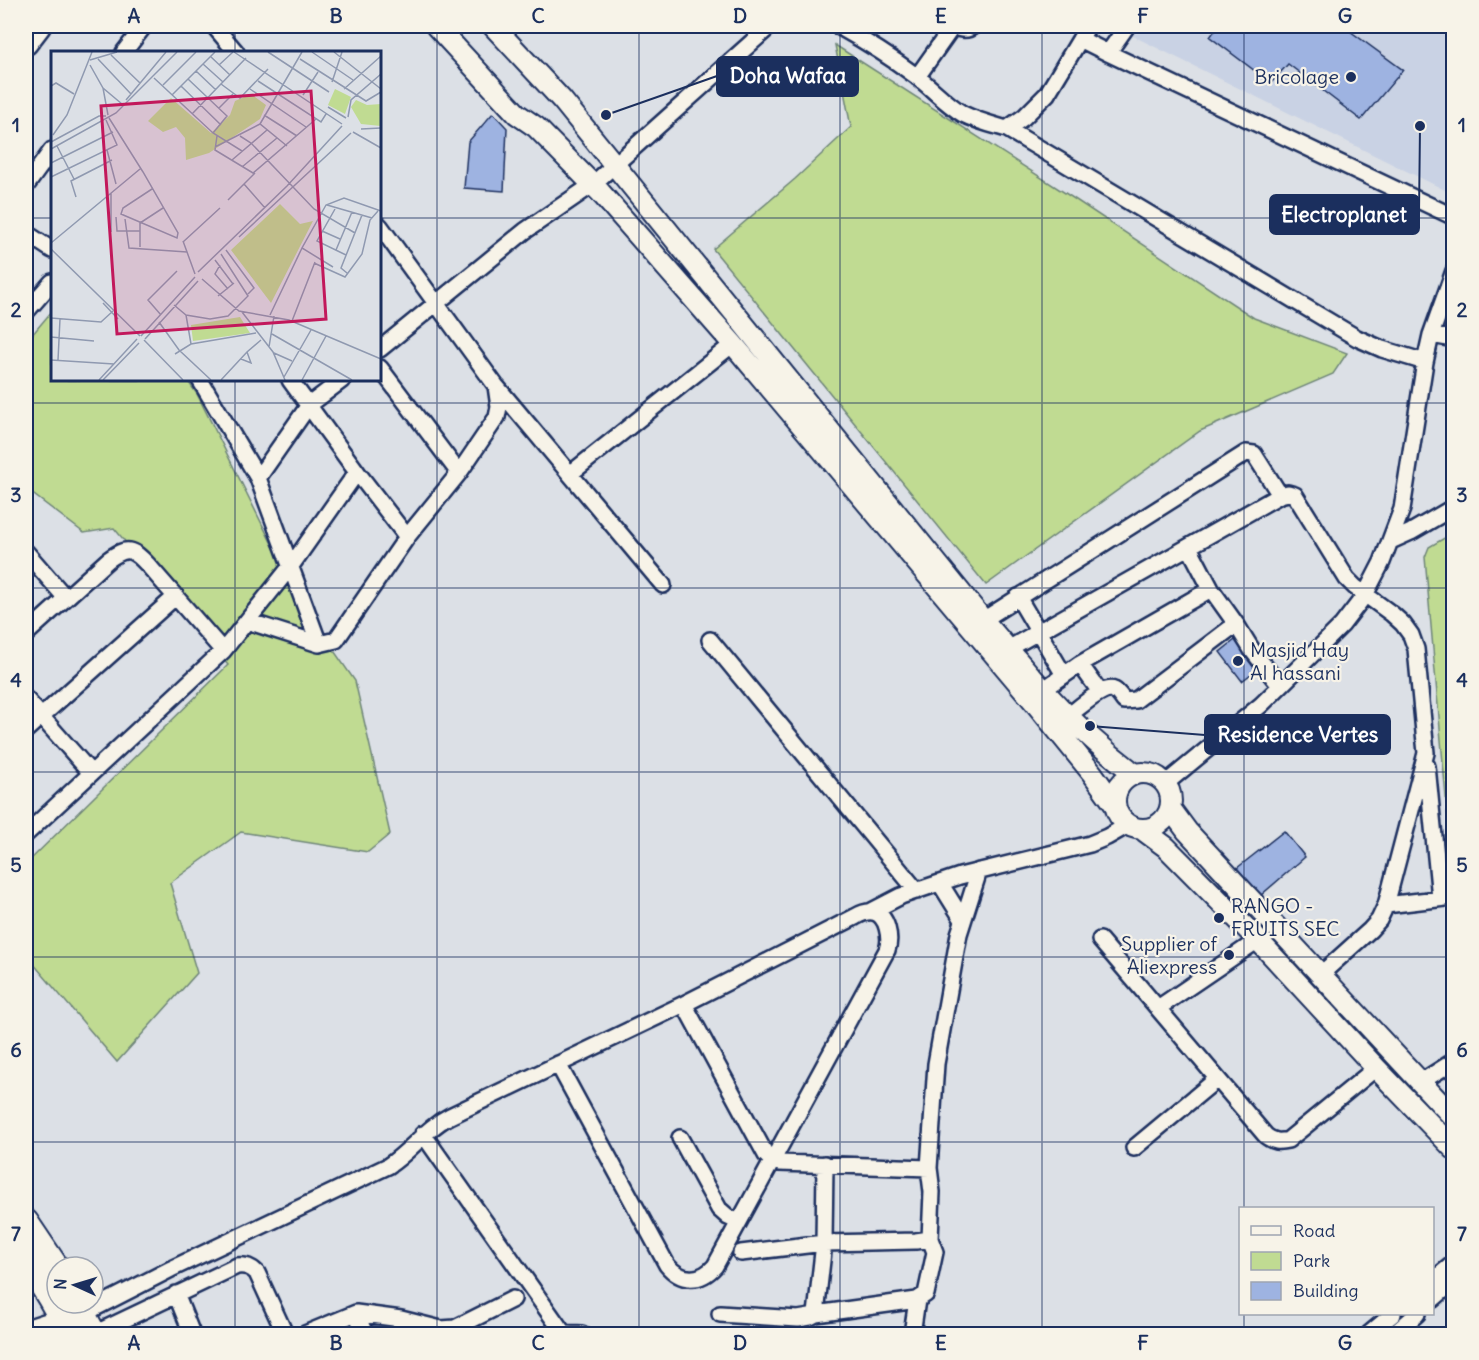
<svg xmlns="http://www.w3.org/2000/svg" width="1479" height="1360" font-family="Delius,sans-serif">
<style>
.built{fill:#c9d2e4}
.green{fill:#c0db92;stroke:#6e8578;stroke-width:1.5}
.building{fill:#9eb3e1;stroke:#1b2f5e;stroke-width:1.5}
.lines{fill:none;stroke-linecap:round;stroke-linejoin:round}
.minor-casing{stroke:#1b2f5e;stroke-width:20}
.tertiary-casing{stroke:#1b2f5e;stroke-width:24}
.secondary-casing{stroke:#1b2f5e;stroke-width:27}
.primary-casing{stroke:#1b2f5e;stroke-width:28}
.minor{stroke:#f7f3e8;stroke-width:15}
.tertiary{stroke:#f7f3e8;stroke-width:20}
.secondary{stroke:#f7f3e8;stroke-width:22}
.primary{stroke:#f7f3e8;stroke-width:24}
.grid{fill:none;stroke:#1b2f5e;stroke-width:1.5;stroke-opacity:0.55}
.poi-dot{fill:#1b2f5e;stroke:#f7f3e8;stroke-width:2}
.labels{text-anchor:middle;stroke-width:4.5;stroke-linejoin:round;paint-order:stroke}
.poi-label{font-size:20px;fill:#1b2f5e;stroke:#f7f3e8;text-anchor:end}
.inset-road{fill:none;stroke:#8f99b0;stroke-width:1.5}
.view{fill:#c2185b;fill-opacity:0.15;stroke:#c2185b;stroke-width:3}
.inset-edge{fill:none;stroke:#1b2f5e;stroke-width:3}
.leader{fill:none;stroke:#1b2f5e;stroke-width:2}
.callout-dot{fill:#1b2f5e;stroke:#f7f3e8;stroke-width:2}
.callout{fill:#1b2f5e;stroke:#1b2f5e;stroke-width:2}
.callout-label{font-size:21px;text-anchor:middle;font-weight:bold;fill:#fff}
.neatline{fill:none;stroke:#1b2f5e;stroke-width:2}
.grid-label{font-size:20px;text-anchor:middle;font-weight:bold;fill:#1b2f5e}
</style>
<rect width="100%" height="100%" fill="#dce0e6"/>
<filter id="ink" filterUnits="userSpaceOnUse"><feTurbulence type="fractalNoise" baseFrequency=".0167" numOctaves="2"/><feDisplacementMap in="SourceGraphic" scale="12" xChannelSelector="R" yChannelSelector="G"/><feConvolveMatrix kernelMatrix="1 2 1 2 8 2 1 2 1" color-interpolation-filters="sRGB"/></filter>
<g filter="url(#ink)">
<path class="built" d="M1140 26H1453V194L1133 36Z"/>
<path class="green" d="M835 45 1076 200 1254 318 1347 353 1333 374 1200 431 986 585 713 249 795 179 851 127Z
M52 311V380H187L197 394 303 606 355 681 390 834 368 852 241 832 170 883 197 973 117 1062 26 955V864L228 665 114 528 84 533 30 492 26 479V342Z
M1453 533 1454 877H1453L1425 557 1429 547Z"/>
<path class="building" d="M1218 26H1343L1403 70 1361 120 1288 64 1271 83 1210 37Z
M493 113 507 128 504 191 464 188 468 142Z
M1235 640 1256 670 1242 681 1220 652Z
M1284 831 1305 857 1260 896 1237 868Z"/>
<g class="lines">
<defs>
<path id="minor" d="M214 26 236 52
M838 26C865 41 892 58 916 76 932 88 946 104 963 114 977 121 993 125 1007 129L1024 117 1047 94 1088 26
M953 26C959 29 967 31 973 26
M1080 39 1108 53 1454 217
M124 52 144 26
M1108 53 1127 26
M917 77 953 26
M1007 129 1357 338 1382 349 1425 362
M26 186 52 150
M26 233 52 250
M26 312 52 282
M1431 335 1454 339
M380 349 525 231 592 185 770 26
M380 368 459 473
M200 380 258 478 319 644
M290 380 357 472 407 537
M497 387 663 585
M570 474 733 344
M258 478 309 405 342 380
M1391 541 1411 532 1454 507
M1189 547 1211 589 1236 624 1252 650 1280 686
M26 552 65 597
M1018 597 1064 675
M983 620 1246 453 1254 454 1280 495
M247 621 319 644 336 640 407 537 459 473 497 417 499 407 496 386 380 226
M26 634 108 560C127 546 132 548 148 565L223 651
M710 640 917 891
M1008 649 1280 495 1288 493 1295 495 1347 579 1355 587 1392 614 1403 624 1411 635 1416 649 1426 753 1386 905 1379 920 1370 930 1320 975
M1080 664 1100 692
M1043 690 1080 664 1211 589
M26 699 91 773
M1068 716C1078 709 1103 685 1114 690 1118 692 1121 697 1124 701L1136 700 1236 624
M26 730 176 596
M1427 766 1440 898
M1165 784 1261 705 1342 625 1365 595 1382 562 1402 509 1425 362 1431 335 1454 271
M26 834 223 651 291 566 357 472
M940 883 963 920
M1386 905 1454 897
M872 911 901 896 960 876 1090 844 1107 837 1128 825
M1100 940 1266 1136C1274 1142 1279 1142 1288 1140L1376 1068
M684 1004 766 1155 771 1160 779 1163 929 1168
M1158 1008 1258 940
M1421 1082 1454 1061
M423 1134 564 1334
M680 1138 719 1209 728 1217 739 1222
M1134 1148 1217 1079
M741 1253 824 1243 916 1241 930 1239 932 1192 929 1168 936 1064 959 934 979 871
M1432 1281 1454 1263
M176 1294 192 1334
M1432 1300 1454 1281
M356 1313 365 1334
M83 1314 171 1269 388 1166C411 1151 426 1128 450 1116L684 1004 855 917C860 914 867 911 873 912 888 915 891 939 887 950L715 1266C700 1283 681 1282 667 1265L558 1064
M720 1314 798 1319 810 1317 816 1314 824 1243 825 1164
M816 1314 917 1300
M26 1328 60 1317
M563 1333 582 1334
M94 1334 237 1266C246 1265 251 1267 257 1273L285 1334
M305 1334 356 1313 401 1319 441 1329 455 1328 513 1299
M912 1334 917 1300 926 1294 935 1252 930 1239
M1369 1334 1393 1314
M1394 1334 1417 1314"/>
<path id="tertiary" d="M436 26 517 114 536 127 600 192 733 344 1036 704 1092 773 1115 805
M493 26 562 100 983 620C1003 643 1023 667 1043 690 1071 721 1102 749 1135 774
M1115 801a28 28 0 1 1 56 0a28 28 0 1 1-56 0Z
M1170 808 1187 831 1454 1118
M1143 830 1166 847 1258 940 1376 1068 1454 1149"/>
<path id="secondary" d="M26 43 39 26"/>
<path id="primary" d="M26 1222 57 1268
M26 1261C42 1284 57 1309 69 1334
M77 1303 94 1334"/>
</defs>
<use href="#minor" class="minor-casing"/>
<use href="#tertiary" class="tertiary-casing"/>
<use href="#secondary" class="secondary-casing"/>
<use href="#primary" class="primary-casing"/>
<use href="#minor" class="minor"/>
<use href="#tertiary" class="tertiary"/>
<use href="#secondary" class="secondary"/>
<use href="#primary" class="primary"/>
</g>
</g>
<path class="grid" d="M235 26V52M437 26V1334M639 26V1334M840 26V1334M1042 26V1334M1244 26V1208M26 218H52M380 218H1454M235 380V1334M26 403H1454M26 588H1454M26 772H1454M26 957H1454M26 1142H1454M1244 1314V1334"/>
<g class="poi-dot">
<circle cx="1351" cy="77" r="6"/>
<circle cx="1238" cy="661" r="6"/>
<circle cx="1219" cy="918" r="6"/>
<circle cx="1229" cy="955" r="6"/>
</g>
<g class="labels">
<g class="poi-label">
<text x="1339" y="84">Bricolage</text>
<text x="1250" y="657" text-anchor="start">Masjid Hay<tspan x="1250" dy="23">Al hassani</tspan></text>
<text x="1231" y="913" text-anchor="start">RANGO -<tspan x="1231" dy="23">FRUITS SEC</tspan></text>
<text x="1217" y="951">Supplier of<tspan x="1217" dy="23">Aliexpress</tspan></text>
</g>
</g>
<g transform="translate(51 51)">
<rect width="330" height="330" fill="#dce0e6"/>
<path d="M284 38 300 46 294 63 277 54ZM200 43 215 54 209 68 158 102 135 109 134 87 125 76 112 81 97 70 120 47 160 82 179 64 184 50ZM305 49 316 54 330 53V75L310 73 300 56ZM229 153 249 173 262 170 220 252 180 199ZM189 266 199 282 142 290 140 274Z" fill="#c0db92"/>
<path class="inset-road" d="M183 1 291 73M217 1 278 41M261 1 302 29M283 1 330 38M60 4 89 32M159 5 179 24M47 8 80 43M249 8 315 50 330 41M39 9 66 1M152 13 172 31M39 14 52 37 71 53M168 14 182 1M145 20 165 39M103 27 162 82 191 100M137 28 176 65 162 82M207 30 270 71 275 63M281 31 291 1M170 33 189 47 217 18M112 34 145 1M0 35 5 32 23 43M130 35 170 74M52 37 57 64M199 38 255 76M293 38 330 5M121 44 164 1M252 44 267 21M75 49 115 1M277 56 295 67M168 57 182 43M141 63 195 7M213 64 246 85M297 66 300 49 330 23M58 67 92 121 127 182 126 187 70 163 72 157 101 138M209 73 251 1M310 78 330 77M302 81 330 97M2 84 16 64 41 1M166 85 164 99 202 122 265 68M189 85 200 92 263 158 304 182M0 91 48 65H55M6 95 23 128M164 96 209 73 236 95M0 98 65 62 126 1M56 99 65 133M181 109 216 79M0 112 62 81M191 116 226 87M0 126 66 94 55 69M193 133 214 157M60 142V181M25 146 20 130 61 109M177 149 204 122M276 154 321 167M284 158 266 190 295 204M65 166 66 180H89M74 168 78 197 136 201M271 180 289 188M188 186 300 82M132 190 144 223M132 191 169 157M0 192 89 118M89 196V172L112 157M0 198 89 285M175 199 203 237 197 243M285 199 301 161M164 209 182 233M263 212 294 226 311 203 319 169 327 160M169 214 164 223 177 238M282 216 251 197 275 154 293 147 330 160M147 221 236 135 291 75M296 222 290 217 311 164M151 228 188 260 238 269 330 308M167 245 183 232M52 252 67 268M123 254 135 264 159 268 177 265 197 245 170 203M191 261 222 301 234 329M110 264 97 249 126 220M135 264 140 293M219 264 251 197M0 267 50 271 62 260M241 270 264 211M108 271 128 299 160 329M221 283 301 329M90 285 144 226M0 286 43 290M94 288 147 230M93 289 132 329M218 296 223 265M223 302 241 310M124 303 140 293 205 282M190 308 200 312 196 301 210 289M0 309 63 313M7 309 9 268M233 326 260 279M48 329 86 288M52 329 88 292M170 329 196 301M251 329 275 285"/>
<path class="view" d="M260 40 275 268 66 283 50 55Z"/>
<rect width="330" height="330" class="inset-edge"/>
</g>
<path class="leader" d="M606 115L717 76M1420 126L1419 215M1090 726L1205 735"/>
<g class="callout-dot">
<circle cx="606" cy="115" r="6"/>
<circle cx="1420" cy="126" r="6"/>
<circle cx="1090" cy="726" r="6"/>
</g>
<g class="callout">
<rect x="717" y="57" width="141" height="39" rx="6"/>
<rect x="1270" y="195" width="149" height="39" rx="6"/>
<rect x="1205" y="715" width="185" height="39" rx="6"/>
</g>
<g class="callout-label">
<text x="788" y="83">Doha Wafaa</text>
<text x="1344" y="222">Electroplanet</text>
<text x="1298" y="742">Residence Vertes</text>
</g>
<rect width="1479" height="1360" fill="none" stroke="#f7f3e8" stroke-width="66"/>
<rect x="1239" y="1207" width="195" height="108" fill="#f7f3e8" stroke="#9fa5b1" stroke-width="1.5"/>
<rect x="1251" y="1226" width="30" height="9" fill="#f7f3e8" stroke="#9fa5b1" stroke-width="1.5"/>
<text x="1293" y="1237" font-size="18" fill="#1b2f5e">Road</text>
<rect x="1251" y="1252" width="30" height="18" fill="#c0db92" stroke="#9fa5b1" stroke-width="1.5"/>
<text x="1293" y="1267" font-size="18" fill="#1b2f5e">Park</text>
<rect x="1251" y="1282" width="30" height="18" fill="#9eb3e1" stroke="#9fa5b1" stroke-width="1.5"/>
<text x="1293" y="1297" font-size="18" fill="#1b2f5e">Building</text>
<g transform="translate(75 1285) rotate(274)"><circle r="28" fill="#f7f3e8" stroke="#9fa5b1" stroke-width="1.5"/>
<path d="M0-4.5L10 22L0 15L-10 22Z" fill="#1b2f5e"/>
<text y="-9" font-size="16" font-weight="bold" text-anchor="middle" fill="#1b2f5e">N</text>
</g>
<rect x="33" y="33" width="1413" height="1294" class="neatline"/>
<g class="grid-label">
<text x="134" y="23">A</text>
<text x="336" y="23">B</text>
<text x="538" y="23">C</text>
<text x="740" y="23">D</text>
<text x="941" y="23">E</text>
<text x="1143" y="23">F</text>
<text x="1345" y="23">G</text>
<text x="16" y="132">1</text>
<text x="1462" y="132">1</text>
<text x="16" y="317">2</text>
<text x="1462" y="317">2</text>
<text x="16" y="502">3</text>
<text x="1462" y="502">3</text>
<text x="16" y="687">4</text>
<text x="1462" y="687">4</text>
<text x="16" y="872">5</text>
<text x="1462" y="872">5</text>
<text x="16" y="1057">6</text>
<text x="1462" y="1057">6</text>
<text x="16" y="1241">7</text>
<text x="1462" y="1241">7</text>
<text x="134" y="1350">A</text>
<text x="336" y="1350">B</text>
<text x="538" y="1350">C</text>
<text x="740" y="1350">D</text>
<text x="941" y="1350">E</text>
<text x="1143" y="1350">F</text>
<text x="1345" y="1350">G</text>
</g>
</svg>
